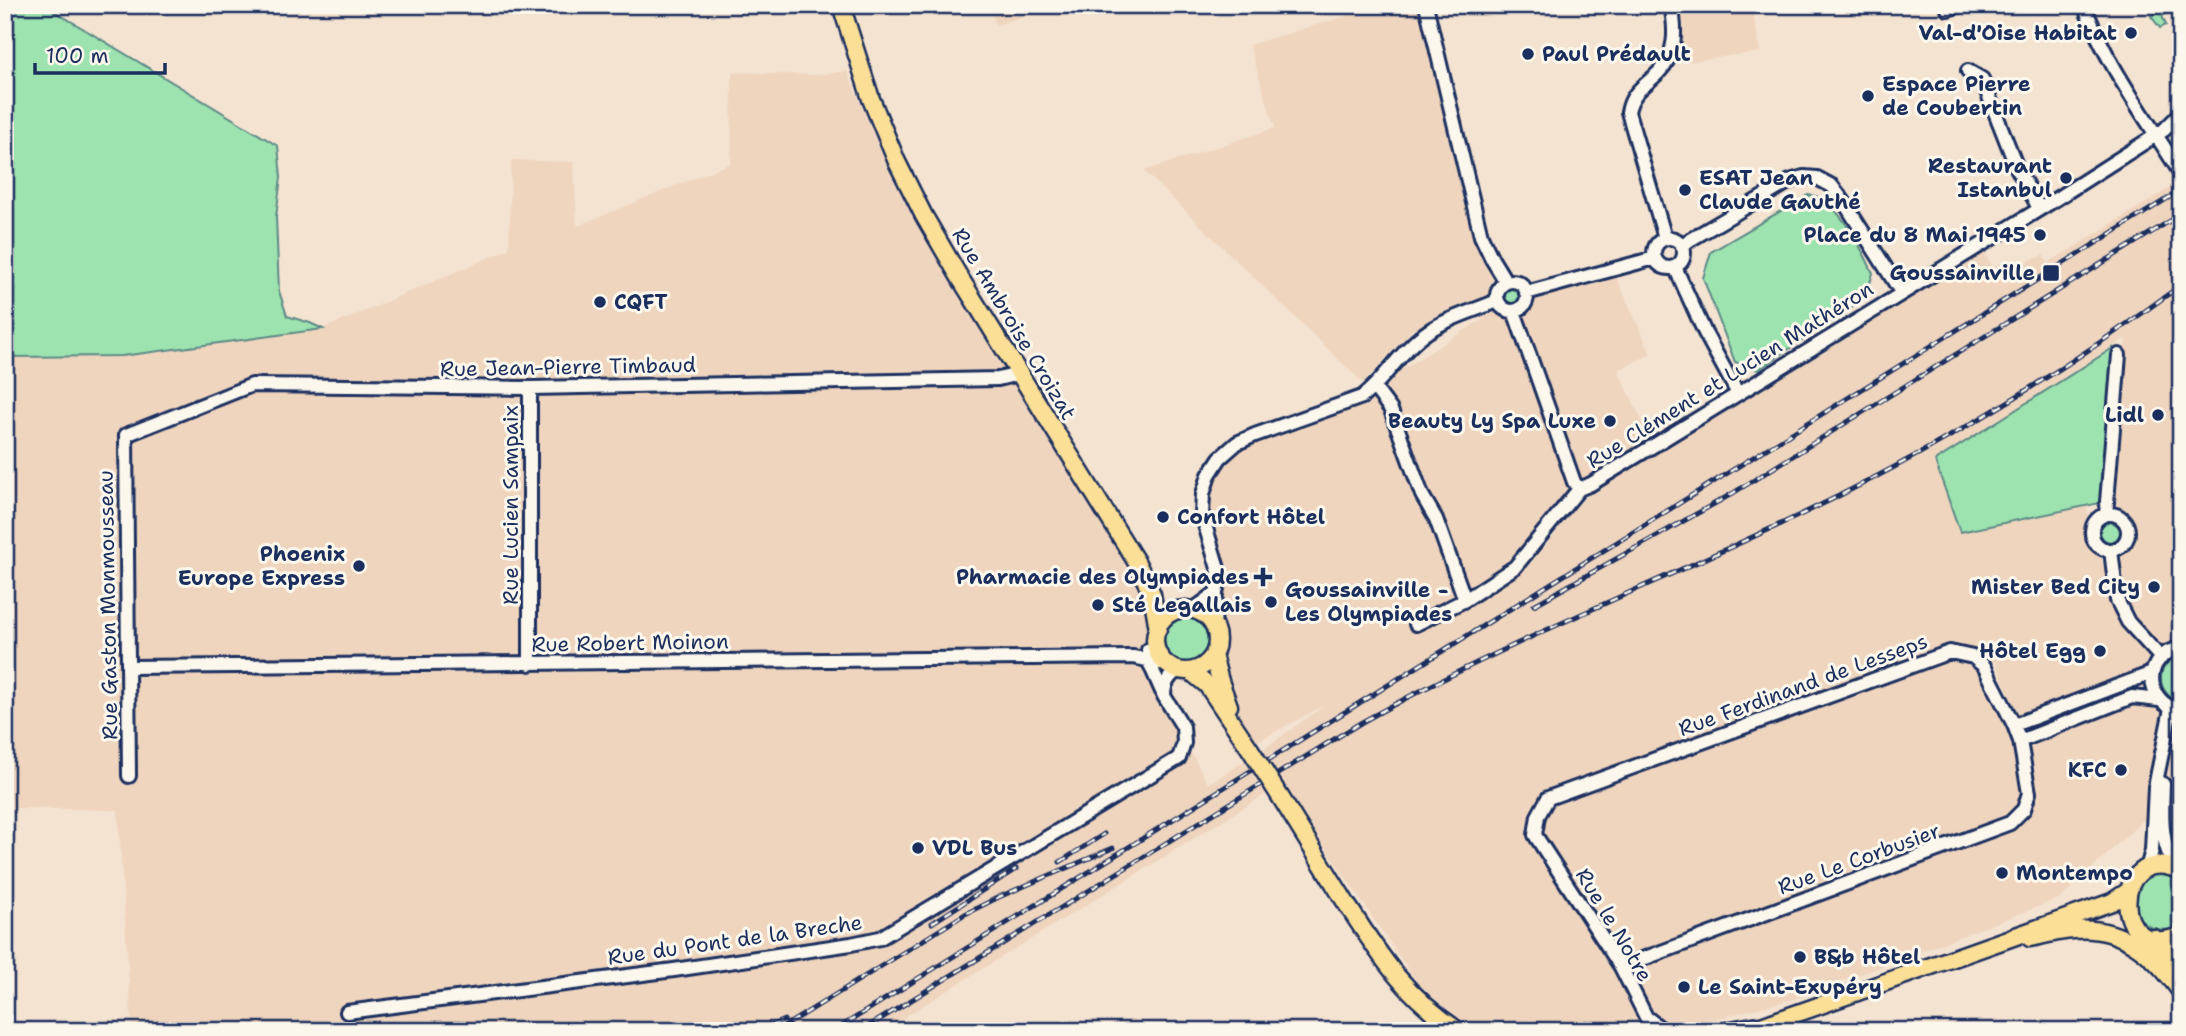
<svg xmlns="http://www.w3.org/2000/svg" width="2186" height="1036" font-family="'Shantell Sans',sans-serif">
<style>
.built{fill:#efd5be;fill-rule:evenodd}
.green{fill:#9de3af;stroke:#5c8986;stroke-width:2}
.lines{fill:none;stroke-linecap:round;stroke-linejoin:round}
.minor-casing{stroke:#1b2f5e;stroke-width:18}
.major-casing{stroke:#1b2f5e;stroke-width:21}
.minor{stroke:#fbf7ec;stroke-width:12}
.major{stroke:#fbdf96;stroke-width:16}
.rail-casing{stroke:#1b2f5e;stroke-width:5}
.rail{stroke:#fbf7ec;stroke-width:2.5;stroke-dasharray:8;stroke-linecap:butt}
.major-bridge-casing{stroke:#1b2f5e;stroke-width:21;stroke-linecap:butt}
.major-bridge{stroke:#fbdf96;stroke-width:16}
.poi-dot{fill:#1b2f5e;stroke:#fbf7ec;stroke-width:2.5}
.labels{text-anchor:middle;stroke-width:6;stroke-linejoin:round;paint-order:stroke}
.poi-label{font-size:21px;font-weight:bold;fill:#1b2f5e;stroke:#fbf7ec;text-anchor:end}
.street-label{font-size:21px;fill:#1b2f5e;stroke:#fbf7ec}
</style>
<rect width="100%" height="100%" fill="#f4e3d1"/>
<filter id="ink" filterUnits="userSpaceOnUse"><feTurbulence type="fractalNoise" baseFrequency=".0143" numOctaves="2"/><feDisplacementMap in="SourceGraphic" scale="14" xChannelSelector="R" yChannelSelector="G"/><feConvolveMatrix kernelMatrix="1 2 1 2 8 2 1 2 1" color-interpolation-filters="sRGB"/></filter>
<g filter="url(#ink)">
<path class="built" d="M988 5H1059L996 25Z
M1383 5H1426L1464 168 1502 284 1496 296 1412 330 1363 383 1144 171 1275 128 1249 45Z
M1671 5H1752L1760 52 1665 65 1673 48Z
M847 71 882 154 906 196 1015 379 1031 411 1146 597 1147 633 1144 640 1145 666 1208 784 1261 751 1325 705 1249 746 1242 734 1213 655 1217 635 1214 625 1220 575 1203 494 1237 444 1374 387 1494 312 1514 311 1522 307 1526 298 1613 270 1651 354 1618 370 1652 441 1570 489 1516 557 1452 600 1457 612 1528 567 1582 500 1615 477 1982 249 1993 267 2002 263 2011 277 2018 272 2016 268 2036 257 2038 258 2043 255 2048 263 2181 181V827L2175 821H2142L2061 898 1798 998 1679 1028 1659 1019 1650 1010 1643 997 1639 982 1641 972 1646 961 2015 830 2025 817 2035 791V768L2008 692 1995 661 1984 666 2014 725 2029 793 2017 818 1621 968 1641 1026 1649 1031H1482L1461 1020 1420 987 1282 784 882 1031H252L250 1021 184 1031H132L118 810 10 808 5 739V357L122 356 323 329 509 249 511 160 574 162 577 226 731 163 732 72 815 75ZM2126 338 2113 501 2116 508 2125 513 2132 520 2134 528 2131 542 2121 557 2119 567 2122 587 2129 609 2117 613 2086 505 1960 531 1935 461Z
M2181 119V162L2173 150 2170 142 2175 124Z"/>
<path class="green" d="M5 5H44L278 146 281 177 276 217 279 291 287 316 310 323 323 329 122 356 5 357Z
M2170 5 2181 6 2162 16 2166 25 2160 28 2151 16Z
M1808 195C1814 196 1820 196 1824 200 1845 216 1862 249 1873 273L1866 297 1758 370 1735 362 1703 278 1711 252Z
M1503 297a8 8 0 1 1 16 0a8 8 0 1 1-16 0Z
M2113 348 2100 503 1960 532 1935 461Z
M2098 532a12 12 0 1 1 24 0a12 12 0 1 1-24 0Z
M1160 641a26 26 0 1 1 52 0a26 26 0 1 1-52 0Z
M2181 655V702C2155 695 2154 662 2181 655Z
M2163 821H2175L2181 827V871Z
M2160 872 2181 878V925C2137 947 2114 886 2160 872Z"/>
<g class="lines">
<defs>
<path id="minor" d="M1426 5 1481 236 1492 259 1506 282
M2084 5C2107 66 2147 119 2181 174
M1948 9 1961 5
M1968 71 1982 79 2017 168 2039 208
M1654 253a15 15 0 1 1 30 0a15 15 0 1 1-30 0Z
M1665 238 1628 112C1632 91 1644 87 1658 73 1677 54 1676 30 1671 5
M1683 246 1688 241 1790 181 1804 177 1817 178 1832 186 1844 202 1901 292
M1675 267 1705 333 1738 394
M1497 296a15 15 0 1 1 30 0a15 15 0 1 1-30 0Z
M1526 293 1655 258
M1514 311 1574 482 1579 489
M1374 387 1391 410 1422 495 1436 519 1465 600
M530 388V664
M2092 532a18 18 0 1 1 36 0a18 18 0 1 1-36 0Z
M2106 514 2119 355
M2111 550 2117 600 2128 622 2161 658
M1193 610 1216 593
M1416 624 1465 600 1515 567 1579 489 1591 484 2056 199 2164 130 2181 113
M1214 625 1216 593 1220 575 1202 515 1203 494 1209 475 1220 458 1237 443 1255 435 1362 397C1385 379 1400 352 1423 335 1444 319 1474 311 1497 301
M2181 648C2142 654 2143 703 2181 711
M128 667 1133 657 1167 664
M1164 696C1164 684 1168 677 1178 670
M2014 725 2152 673
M2020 741 2132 697 2159 700
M129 776 126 435 252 385 530 388 998 379 1019 374
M2163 784C2162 813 2159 844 2177 869
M2147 869 2152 850 2155 787 2171 709
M1621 967 2010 823 2024 809 2029 793 2020 741 2014 725 1984 666 1973 657 1950 652 1548 798 1538 816 1535 835 1621 967 1646 1017 1664 1031
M347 1012 674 970 851 944 880 938 1179 758 1184 743 1183 727 1164 696 1149 662 1148 650
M1717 1031 1755 1024"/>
<path id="major" d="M841 5 871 99 897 162 924 216 960 278 1137 563 1152 594 1158 629
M1155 640a31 31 0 1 1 62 0a31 31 0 1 1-62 0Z
M1213 655 1220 681 1229 706
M1190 671 1207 685 1250 749
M1281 798C1303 833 1324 868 1346 903 1380 956 1405 996 1459 1031
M2181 871C2110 838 2109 967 2181 935
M2030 938C2045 935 2059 931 2073 930 2122 925 2155 955 2181 992
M2154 938 2168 956 2178 977
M2181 948V965
M1747 1031 2112 902 2127 892"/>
</defs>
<use href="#minor" class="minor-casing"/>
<use href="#major" class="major-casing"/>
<use href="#minor" class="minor"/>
<use href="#major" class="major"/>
<defs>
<path id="rail" d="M1534 605 1730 495 2181 214
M1060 862 1104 834
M932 923 1016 869
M759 1031 784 1020
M777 1031 965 914 999 897 1113 848
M834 1031 2181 190
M861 1031 1362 722C1504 643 1655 584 1802 514 1935 450 2062 373 2181 285"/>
</defs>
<use href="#rail" class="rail-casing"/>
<use href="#rail" class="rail"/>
<defs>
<path id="major-bridge" d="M1250 749 1281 798"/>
</defs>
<use href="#major-bridge" class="major-bridge-casing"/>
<use href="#major-bridge" class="major-bridge"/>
</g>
</g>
<g class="poi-dot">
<circle cx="2131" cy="33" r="7"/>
<circle cx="1528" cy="54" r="7"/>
<circle cx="1868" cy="96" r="7"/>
<circle cx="2066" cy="178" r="7"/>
<circle cx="1685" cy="190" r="7"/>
<circle cx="2040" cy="235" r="7"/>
<rect x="2042" y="264" width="18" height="18" rx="3.5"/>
<circle cx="600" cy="302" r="7"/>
<circle cx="2158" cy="415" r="7"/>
<circle cx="1610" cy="421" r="7"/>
<circle cx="1163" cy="517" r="7"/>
<circle cx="359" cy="566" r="7"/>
<path d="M1259.5 566.5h7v7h7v7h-7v7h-7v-7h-7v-7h7z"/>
<circle cx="2154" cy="587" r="7"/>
<circle cx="1271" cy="602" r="7"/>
<circle cx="1098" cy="605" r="7"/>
<circle cx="2100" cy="651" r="7"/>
<circle cx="2121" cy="770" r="7"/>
<circle cx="918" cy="848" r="7"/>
<circle cx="2002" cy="873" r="7"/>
<circle cx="1800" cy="957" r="7"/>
<circle cx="1684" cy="987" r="7"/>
</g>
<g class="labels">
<g class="poi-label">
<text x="2117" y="40">Val-d'Oise Habitat</text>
<text x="1542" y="61" text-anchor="start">Paul Prédault</text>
<text x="1882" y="91" text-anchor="start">Espace Pierre<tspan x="1882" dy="24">de Coubertin</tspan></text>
<text x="2052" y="173">Restaurant<tspan x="2052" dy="24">Istanbul</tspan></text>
<text x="1699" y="185" text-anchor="start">ESAT Jean<tspan x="1699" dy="24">Claude Gauthé</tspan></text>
<text x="2026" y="242">Place du 8 Mai 1945</text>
<text x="2035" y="280">Goussainville</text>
<text x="614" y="309" text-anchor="start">CQFT</text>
<text x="2144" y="422">Lidl</text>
<text x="1596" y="428">Beauty Ly Spa Luxe</text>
<text x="1177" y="524" text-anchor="start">Confort Hôtel</text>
<text x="345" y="561">Phoenix<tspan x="345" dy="24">Europe Express</tspan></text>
<text x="1249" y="584">Pharmacie des Olympiades</text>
<text x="2140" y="594">Mister Bed City</text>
<text x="1285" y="597" text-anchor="start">Goussainville -<tspan x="1285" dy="24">Les Olympiades</tspan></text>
<text x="1112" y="612" text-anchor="start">Sté Legallais</text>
<text x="2086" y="658">Hôtel Egg</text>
<text x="2107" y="777">KFC</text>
<text x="932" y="855" text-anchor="start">VDL Bus</text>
<text x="2016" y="880" text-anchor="start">Montempo</text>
<text x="1814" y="964" text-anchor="start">B&amp;b Hôtel</text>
<text x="1698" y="994" text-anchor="start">Le Saint-Exupéry</text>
</g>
<g class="street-label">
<text transform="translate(1014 324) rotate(59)" y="7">Rue Ambroise Croizat</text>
<text transform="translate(568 367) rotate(-1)" y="7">Rue Jean-Pierre Timbaud</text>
<text transform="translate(1730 375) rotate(-32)" y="7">Rue Clément et Lucien Mathéron</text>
<text transform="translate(511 505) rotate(-90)" y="7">Rue Lucien Sampaix</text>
<text transform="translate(108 605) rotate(-91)" y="7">Rue Gaston Monmousseau</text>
<text transform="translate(630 643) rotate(-1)" y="7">Rue Robert Moinon</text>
<text transform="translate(1803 685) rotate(-20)" y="7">Rue Ferdinand de Lesseps</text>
<text transform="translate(1859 859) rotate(-20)" y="7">Rue Le Corbusier</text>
<text transform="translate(1614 925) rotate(59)" y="7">Rue le Notre</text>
<text transform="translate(735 940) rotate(-8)" y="7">Rue du Pont de la Breche</text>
</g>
</g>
<rect width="2186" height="1036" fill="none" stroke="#fbf7ec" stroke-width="28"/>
<rect x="14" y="14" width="2158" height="1008" fill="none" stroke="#1b2f5e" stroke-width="2.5" filter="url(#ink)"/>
<path d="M35 63v10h130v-10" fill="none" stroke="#1b2f5e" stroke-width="3.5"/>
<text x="46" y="63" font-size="21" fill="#1b2f5e" stroke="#fbf7ec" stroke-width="5" paint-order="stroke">100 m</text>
</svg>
